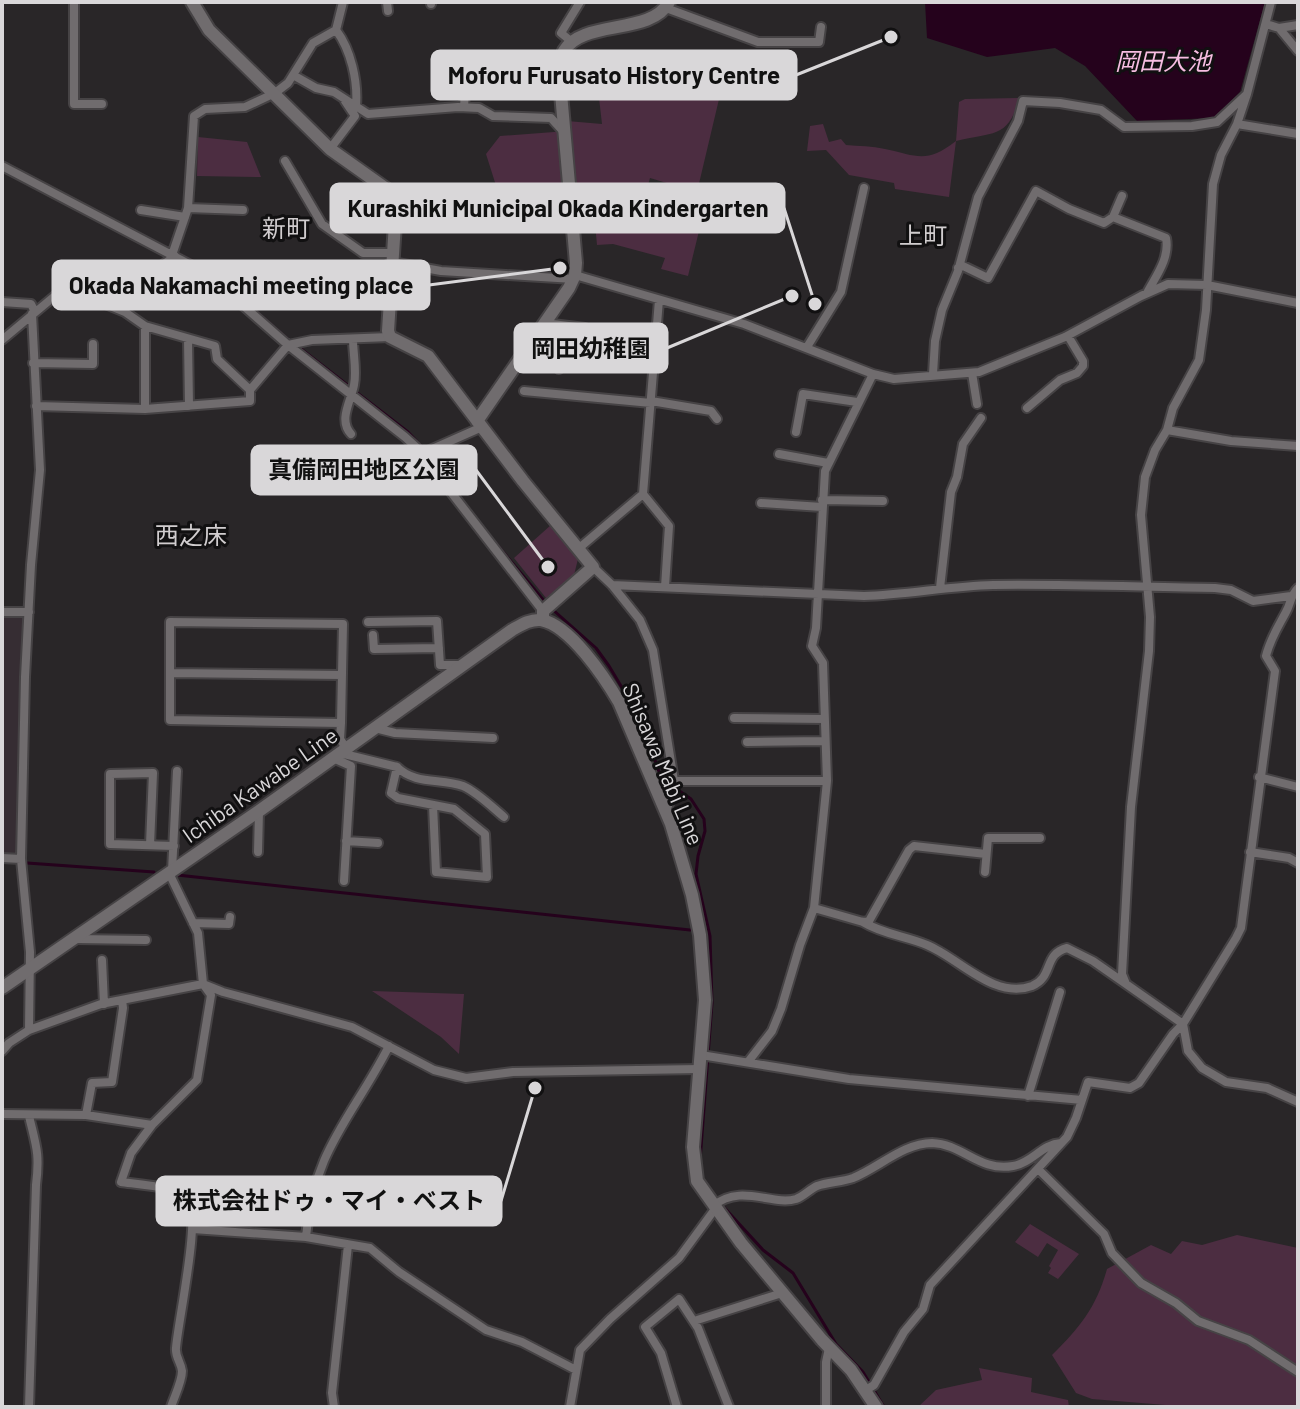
<svg xmlns="http://www.w3.org/2000/svg" width="1300" height="1409" font-family="Barlow,'Noto Sans JP',sans-serif">
<style>
.built{fill:#362d33}
.green{fill:#4c2d41}
.water{fill:#25021c}
.lines{fill:none;stroke-linecap:round;stroke-linejoin:round}
.stream{stroke:#25021c;stroke-width:3}
.minor-casing{stroke:#464345;stroke-width:12}
.secondary-casing{stroke:#464345;stroke-width:16}
.minor{stroke:#706c6e;stroke-width:8}
.secondary{stroke:#706c6e;stroke-width:12}
.labels{text-anchor:middle;stroke-width:6;stroke-linejoin:round;paint-order:stroke}
.street-label{font-size:22px;fill:#d9d7d9;stroke:#111011}
.water-label{font-size:24px;font-style:italic;fill:#f7bde2;stroke:#111011}
.neighbourhood-label{font-size:24px;fill:#d1cdcf;stroke:#111011}
.leader{fill:none;stroke:#d9d7d9;stroke-width:3}
.callout-dot{fill:#d9d7d9;stroke:#111011;stroke-width:3}
.callout{fill:#d9d7d9;stroke:#d9d7d9;stroke-width:3}
.callout-label{font-size:24px;text-anchor:middle;font-weight:bold;fill:#111}
</style>
<rect width="100%" height="100%" fill="#292628"/>
<path class="built" d="M2 617H25L18 856 2 855Z"/>
<path class="green" d="M613 59 626 81 720 95 697 192 650 178 642 207 693 221 700 227 688 276 661 269 665 258 613 244 597 245 594 213 575 215 563 208 559 194 546 195 544 187 499 195 486 154 500 136 567 131V121L602 124 599 98 611 95 605 61Z
M1019 98C1009 139 993 132 956 141L949 197 895 189 894 183 849 175 826 150 807 151 810 126 823 124 829 142 841 139 846 145C859 146 872 146 885 149 918 156 926 164 956 141L959 102 965 99Z
M198 137 247 142 261 177 197 176Z
M551 525 578 559 574 575 546 598 514 558Z
M372 991 464 994 459 1054 441 1037Z
M1030 1224 1079 1254 1058 1279 1048 1273 1051 1268 1049 1266 1058 1250 1047 1243 1038 1257 1015 1242Z
M1237 1235 1298 1248V1407H1190L1092 1399 1076 1393 1052 1355C1080 1327 1096 1308 1107 1269L1151 1245 1171 1254 1182 1241 1202 1245Z
M979 1368 1032 1378 1031 1392 1068 1400 1069 1407H918L936 1390 982 1380Z"/>
<path class="water" d="M925 2H1265L1240 92 1214 118 1137 121 1085 66 1055 48 987 57 927 38Z"/>
<g class="lines">
<path class="stream" d="M134 231 208 269 290 341
M296 345 350 387
M356 392 408 432 424 449
M428 455 460 497
M489 535 545 602
M552 609 596 648 609 666 642 721 659 772 668 783 691 799 704 819 705 831 698 856 696 874 710 936 712 1003 700 1161
M27 863 154 872
M177 875 690 930
M720 1203 763 1250 793 1273 836 1344 863 1372 884 1407"/>
<defs>
<path id="minor" d="M74 2V104H102
M387 2 388 11
M431 2V4
M1271 2 1247 94 1237 124 1221 155 1213 184 1206 310 1199 360 1173 408 1167 430 1155 450 1145 477 1141 515 1150 617 1149 651 1131 807 1122 974 1126 984 1183 1024 1188 1051 1202 1068 1226 1082 1267 1088 1298 1102
M666 8 758 42H819L821 27
M1266 24 1279 28 1298 51
M1279 28 1298 25
M336 30C351 50 358 81 356 106
M572 42 561 33 580 2
M293 75 316 88 334 92 368 114 458 107 479 108 493 116 551 118 562 130
M464 107 465 92 470 86 560 82
M1237 124 1298 134
M330 149 355 116 345 101
M285 161 322 224 363 253H393
M2 166 206 273 288 345 405 437 416 447 543 611
M188 208 243 210
M141 210 185 217
M1113 217 1122 196
M172 255 188 208 194 116 205 109 245 107 275 93 288 83 313 43 336 30 343 2
M392 262 441 271 574 279
M958 268 963 266 988 278 1036 191 1069 209 1104 223 1113 217 1166 238C1170 258 1156 276 1147 293
M575 275 744 324 873 374 894 379 979 372 1065 337 1141 296 1168 284 1207 285 1298 303
M103 283 98 301 125 312 145 326 215 346 217 359 250 390
M2 302 31 304 35 312
M544 323 585 328
M188 339 189 406
M2 340 56 295 122 275 157 269 175 256
M807 347 841 292 864 188
M33 363 93 364V344
M559 369 562 326
M972 373 977 404
M933 374 935 341 942 310 958 271 978 197 1018 121 1023 101 1060 103 1101 110 1124 127 1192 126 1217 122 1246 95
M524 391 651 403
M651 401 711 411 717 419
M36 406 145 409 250 401V390L288 345 312 340 390 337
M1027 408 1060 380 1077 373 1083 366V361L1068 336
M145 409V326
M1167 430 1231 441 1298 446
M796 432 803 394 857 402
M351 434C338 420 351 401 354 385 357 371 353 353 353 339
M421 454 482 427
M779 454 828 463
M643 494 669 526 665 587
M822 500 883 501
M761 503 822 507
M578 549 643 494 659 300
M593 567 612 585 640 620 653 650 674 781V793L666 810
M612 585 864 596C907 595 949 586 993 585 1067 584 1141 587 1215 588L1231 590 1253 601 1291 596
M940 588 951 492 957 477 963 444 981 418
M2 612H29
M170 622 343 624 341 723 170 720Z
M368 622 437 621 440 665H463
M373 635 374 649 439 648
M170 673 342 675
M734 718 824 719
M341 723 340 739 346 748
M375 728 395 733 493 738
M747 742 825 741
M340 753 397 767 391 793 398 798 454 809 485 834 487 877 436 872 433 805
M333 758 351 766 344 881
M397 767C415 785 441 778 463 786 477 792 492 807 504 817
M1259 777 1298 787
M674 781H827
M346 841 378 843
M150 845 153 773 110 774V844L174 846
M258 852 259 811
M1250 852 1289 858 1298 863
M2 858 21 859
M172 871 177 771
M985 872 988 838H1040
M169 873 198 933 203 984 211 995 197 1080 152 1125 131 1153 121 1182C135 1184 180 1188 187 1195 203 1209 178 1321 176 1348 175 1357 181 1362 182 1371 182 1382 174 1397 171 1407
M814 908 863 922 869 921 909 850 914 846 986 854
M863 922C882 934 906 936 927 945 959 958 994 1000 1032 986 1054 977 1043 954 1067 948L1093 961 1126 984
M193 923 229 924 230 917
M75 939 146 940
M102 960 104 1004
M122 1000 123 1008 112 1082 92 1083 86 1115 152 1125
M29 1030 30 952 21 859 25 677 31 565 40 470 32 314
M2 1051 9 1043 29 1030 101 1004 203 984 223 992 352 1027 434 1070 466 1078 513 1072 700 1069
M701 1055 849 1079 1082 1100
M748 1062 772 1031 781 1009 800 945 814 908 827 781 823 663 812 646 816 628 825 471 873 374
M1028 1096 1060 992
M2 1114 86 1115
M29 1116C36 1146 40 1153 36 1185L29 1407
M1038 1169 1104 1234 1112 1253 1141 1283 1176 1303 1198 1321 1249 1340 1298 1372
M713 1206C741 1183 772 1206 796 1199 804 1196 810 1189 817 1186 828 1182 842 1182 853 1178 878 1168 904 1143 932 1143 963 1144 979 1172 1013 1166 1032 1163 1042 1144 1061 1143
M193 1229 306 1237 370 1248 399 1272 486 1330 522 1342 576 1370
M306 1237C313 1150 352 1118 389 1046
M694 1321 782 1293
M866 1390 874 1385 904 1332 923 1309 930 1285 1067 1137 1076 1118 1088 1082 1130 1088 1139 1083 1173 1034 1183 1024 1236 938 1241 928 1275 671 1266 656C1270 639 1278 627 1286 612 1291 603 1290 596 1298 588
M334 1407 332 1393 348 1245
M570 1407 580 1350 610 1319 679 1258 715 1209
M677 1407 661 1353 645 1327 679 1299 698 1328 729 1407
M826 1407V1362L829 1348"/>
<path id="secondary" d="M192 2 209 30 330 149 392 193 396 208 388 331 390 337 428 356 523 481 593 567 543 611V620
M477 421 569 288 575 275 576 263 560 82C560 72 559 61 564 51 582 19 651 36 669 2
M2 988 259 811 512 630C521 625 530 619 541 620 570 625 605 678 619 702L671 824 692 895 700 935 705 1000 693 1147 697 1181 741 1243 822 1340 851 1370 876 1407"/>
</defs>
<use href="#minor" class="minor-casing"/>
<use href="#secondary" class="secondary-casing"/>
<use href="#minor" class="minor"/>
<use href="#secondary" class="secondary"/>
</g>
<g class="labels">
<g class="street-label">
<text transform="translate(663 764) rotate(67)" y="8">Shisawa Mabi Line</text>
<text transform="translate(260 785) rotate(-35)" y="8">Ichiba Kawabe Line</text>
</g>
<g class="water-label">
<text x="1163" y="70">岡田大池</text>
</g>
<g class="neighbourhood-label">
<text x="286" y="237">新町</text>
<text x="923" y="244">上町</text>
<text x="191" y="544">西之床</text>
</g>
</g>
<path class="leader" d="M891 37L796 75M815 304L784 208M560 268L429 285M792 296L667 348M548 567L476 470M535 1088L501 1201"/>
<g class="callout-dot">
<circle cx="891" cy="37" r="8"/>
<circle cx="815" cy="304" r="8"/>
<circle cx="560" cy="268" r="8"/>
<circle cx="792" cy="296" r="8"/>
<circle cx="548" cy="567" r="8"/>
<circle cx="535" cy="1088" r="8"/>
</g>
<g class="callout">
<rect x="432" y="51" width="364" height="48" rx="8"/>
<rect x="331" y="184" width="453" height="48" rx="8"/>
<rect x="53" y="261" width="376" height="48" rx="8"/>
<rect x="515" y="324" width="152" height="48" rx="8"/>
<rect x="252" y="446" width="224" height="48" rx="8"/>
<rect x="157" y="1177" width="344" height="48" rx="8"/>
</g>
<g class="callout-label">
<text x="614" y="84">Moforu Furusato History Centre</text>
<text x="558" y="217">Kurashiki Municipal Okada Kindergarten</text>
<text x="241" y="294">Okada Nakamachi meeting place</text>
<text x="591" y="357">岡田幼稚園</text>
<text x="364" y="478">真備岡田地区公園</text>
<text x="329" y="1209">株式会社ドゥ・マイ・ベスト</text>
</g>
<rect width="1300" height="1409" fill="none" stroke="#d9d7d9" stroke-width="8"/>
</svg>
